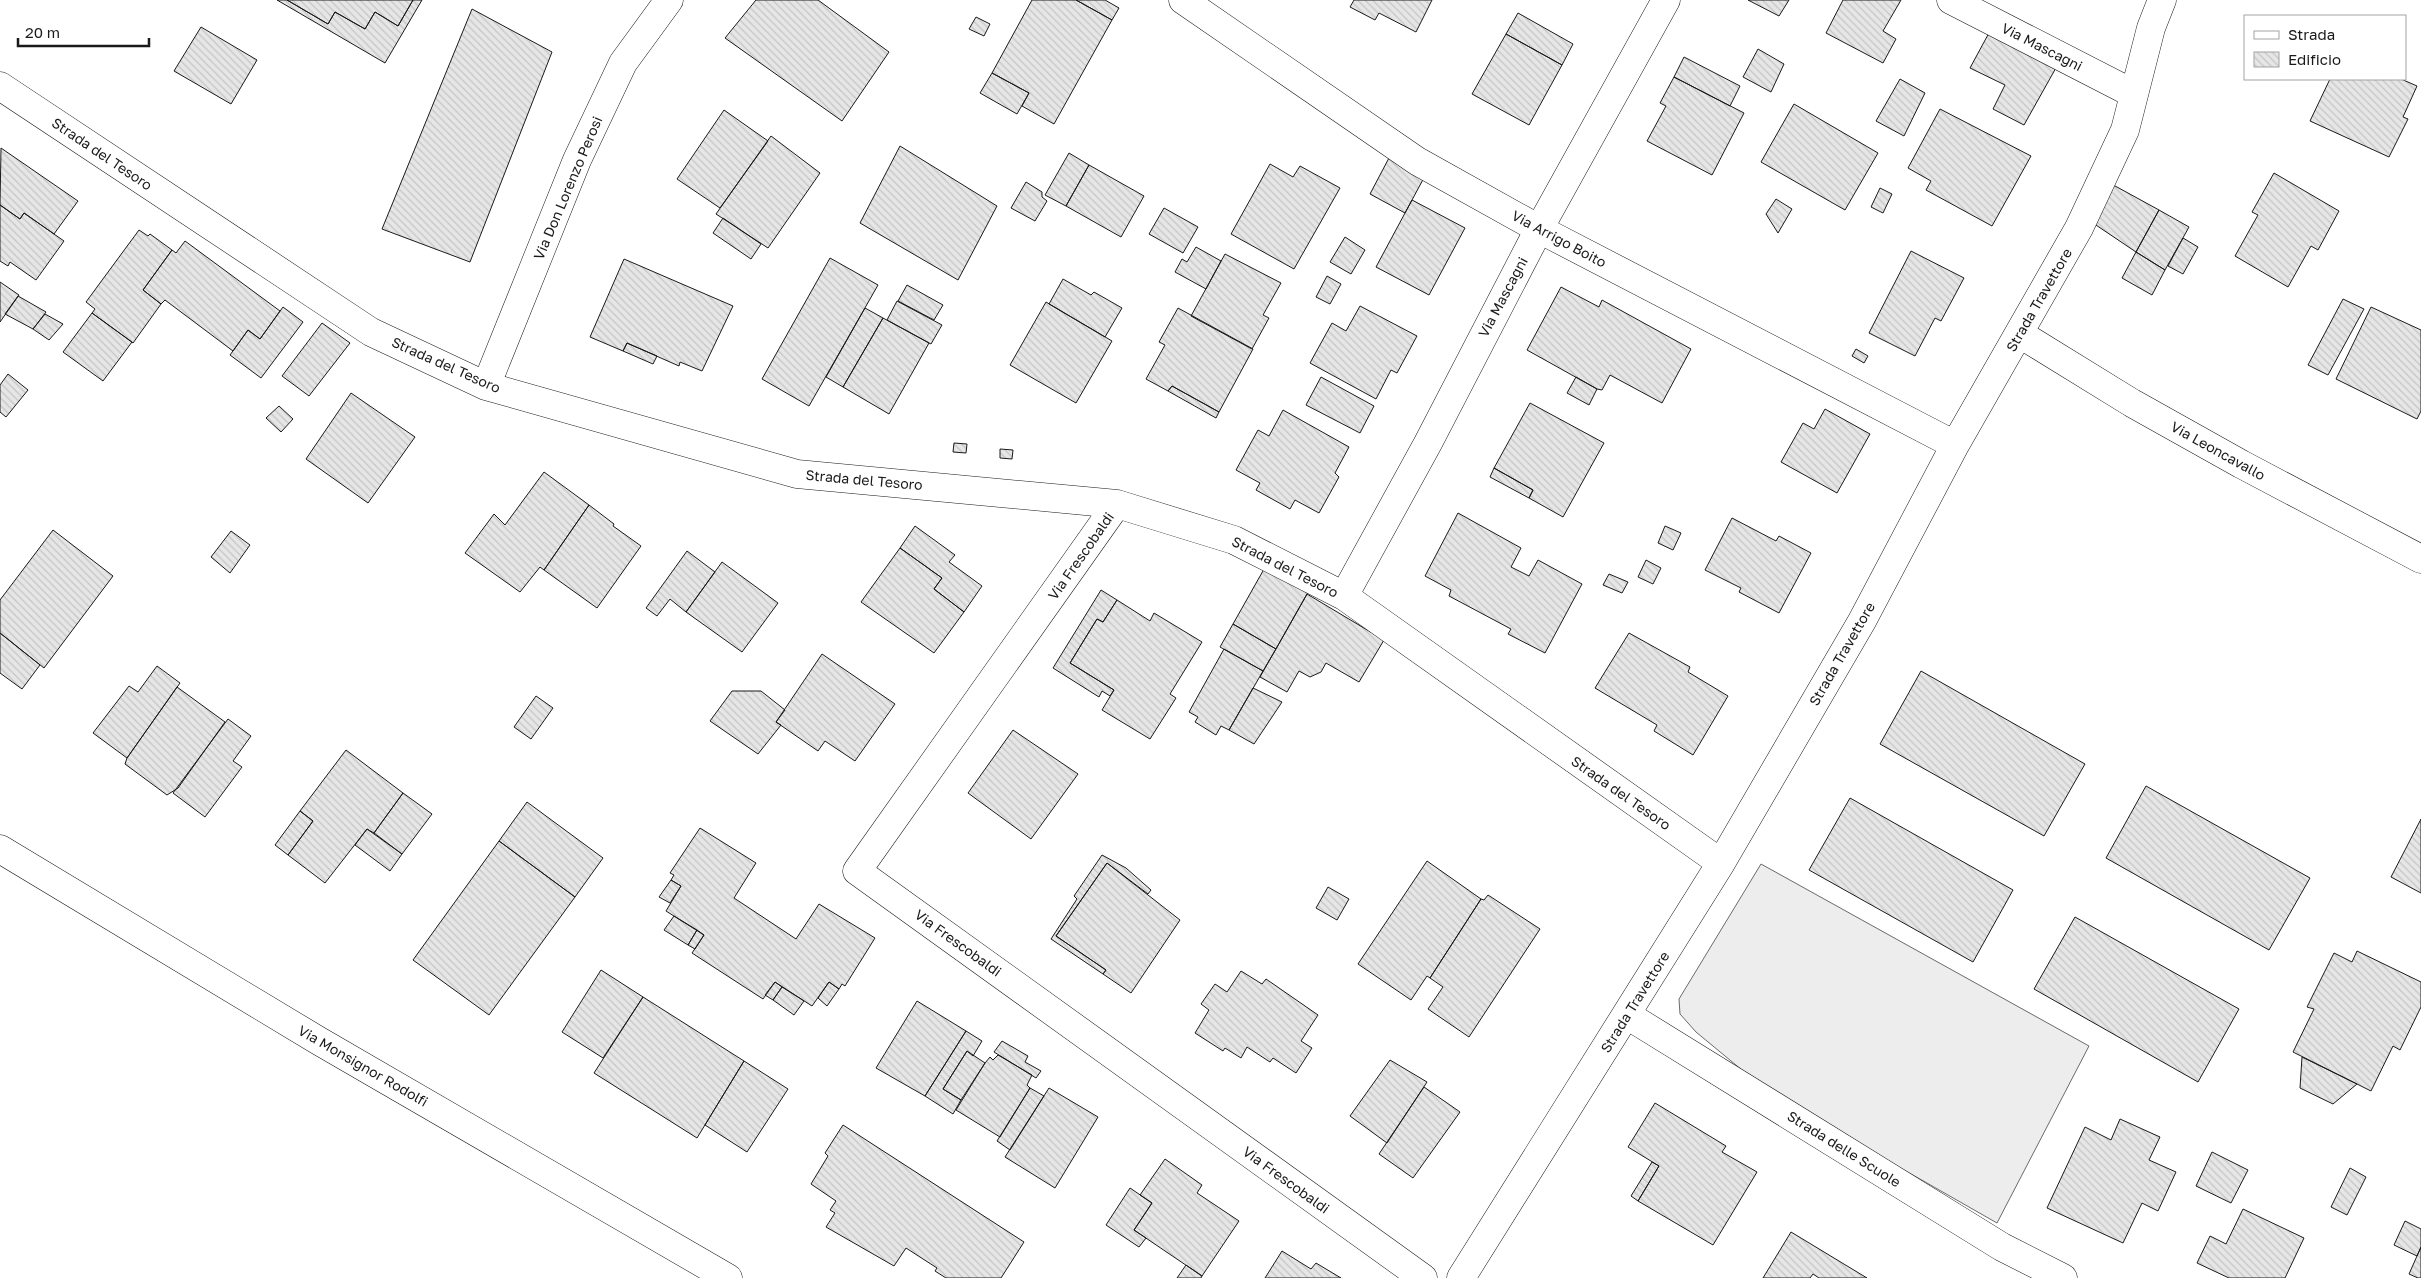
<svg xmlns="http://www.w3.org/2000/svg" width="2421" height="1278" font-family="'Golos Text',sans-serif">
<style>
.parking{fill:#ededed;stroke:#6a6a6a}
.building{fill:url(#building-back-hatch);stroke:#1a1a1a}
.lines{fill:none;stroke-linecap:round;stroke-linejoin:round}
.minor-casing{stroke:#1a1a1a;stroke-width:29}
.tertiary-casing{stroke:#1a1a1a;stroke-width:29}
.minor{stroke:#fff;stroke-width:28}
.tertiary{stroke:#fff;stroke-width:28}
.labels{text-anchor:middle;stroke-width:4;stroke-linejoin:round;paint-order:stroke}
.street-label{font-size:14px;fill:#1a1a1a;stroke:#fff}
</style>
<defs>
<pattern id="building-back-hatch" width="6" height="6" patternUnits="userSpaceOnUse" patternTransform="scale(1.25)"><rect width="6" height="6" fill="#e6e6e6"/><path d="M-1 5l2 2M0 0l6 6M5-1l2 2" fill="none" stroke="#c5c5c5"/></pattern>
</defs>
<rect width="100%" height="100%" fill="#fff"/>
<path class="parking" d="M1761 864 2089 1046 1997 1223 1771 1094 1696 1032 1680 1014 1679 999Z"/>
<path class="building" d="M277 0H287L328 24 335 12 365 29 375 12 398 26 413 0H422L385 63Z
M287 0H413L398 26 375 12 365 29 335 12 328 24Z
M756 0H818L889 52 842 121 725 38Z
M1032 0H1076L1112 20 1054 124 1022 106 1029 93 992 73Z
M1076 0H1105L1119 8 1112 20Z
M1354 0H1432L1416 32 1379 13 1375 20 1350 7Z
M1748 0H1789L1779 16Z
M1843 0H1901L1883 31 1896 39 1883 63 1826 33Z
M472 9 552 52 470 262 382 229Z
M1518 13 1573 44 1562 65 1506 34Z
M976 17 990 24 984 36 969 29Z
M201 27 257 60 231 104 174 71Z
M1990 31 2057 66 2024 125 1993 109 2005 85 1970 68Z
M1506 34 1562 65 1529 125 1472 94Z
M1758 49 1784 64 1771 92 1743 77Z
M1684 57 1740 86 1730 106 1674 77Z
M992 73 1029 93 1017 114 980 93Z
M1674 77 1744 113 1712 175 1647 141 1666 106 1660 103Z
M1900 79 1925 93 1904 136 1876 121Z
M2330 79H2401L2417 86 2403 117 2408 119 2389 157 2310 121Z
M1794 104 1878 153 1845 210 1761 162Z
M1940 109 2031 156 1992 226 1926 190 1931 181 1908 168Z
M724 110 768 141 720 208 677 179Z
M771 136 820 173 768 248 716 214Z
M900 146 997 206 958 280 860 223Z
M1 148 78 201 54 234 24 213 20 219 0 205Z
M1069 153 1089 165 1066 206 1045 195Z
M1390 156 1426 174 1405 213 1370 194Z
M1270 164 1293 177 1300 166 1340 188 1294 269 1231 234Z
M1089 165 1144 196 1121 237 1066 206Z
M2274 173 2339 211 2318 250 2311 246 2288 287 2235 256 2258 215 2252 212Z
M2106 181 2159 210 2136 252 2087 219Z
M1026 182 1042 192V197L1047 201 1035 221 1011 208Z
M1880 188 1892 194 1883 213 1871 207Z
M1776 199 1792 209 1778 233 1766 214Z
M1412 200 1465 228 1429 295 1376 267Z
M0 205 20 219 24 213 64 241 36 280 10 262 8 266 0 261Z
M1164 208 1198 227 1183 253 1149 234Z
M2159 210 2189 227 2165 270 2136 252Z
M723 218 761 244 751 259 713 233Z
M139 230 148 236 150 234 172 250 143 290 161 304 133 343 92 313 95 309 86 302Z
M1345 237 1365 250 1351 274 1330 262Z
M2183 238 2198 247 2183 274 2168 266Z
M185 241 280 311 260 339 248 330 233 351 165 300 161 304 143 290 172 250 176 253Z
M1196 247 1221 261 1206 289 1175 272 1182 259 1187 262Z
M1911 251 1964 278 1941 321 1935 318 1915 356 1869 333Z
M2136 252 2165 270 2152 295 2122 278Z
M1225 254 1281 283 1263 315 1269 318 1252 349 1191 316Z
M830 258 878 285 809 406 762 379Z
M624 259 733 306 702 371 680 362 679 366 627 343 623 351 590 337Z
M1327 276 1341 284 1330 304 1316 297Z
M1063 279 1091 295 1094 292 1122 308 1105 337 1049 304Z
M0 282 19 295 0 322Z
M907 285 943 305 934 320 898 301Z
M1561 287 1599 307 1602 300 1691 349 1662 403 1610 375 1602 390 1597 389 1527 350Z
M18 296 46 312 33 329 5 314Z
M2343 299 2364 309 2328 375 2308 365Z
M897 301 942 325 931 344 887 320Z
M1046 302 1112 341 1076 403 1010 365Z
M1360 306 1417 336 1397 373 1391 370 1376 399 1310 363 1332 323 1346 331Z
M283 307 303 322 261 378 230 355 248 330 260 339Z
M2371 307 2421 330V411L2417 419 2336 379Z
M865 308 883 318 843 387 826 377Z
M1178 308 1253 349 1219 412 1172 386 1168 391 1146 379 1165 345 1159 342Z
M92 313 132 342 103 381 63 352Z
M45 314 63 324 49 340 33 329Z
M883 318 929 343 889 414 843 387Z
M322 323 350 343 309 396 282 376Z
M627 343 657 356 653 364 623 351Z
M1856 349 1868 356 1864 363 1852 356Z
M8 374 28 390 6 417 0 412V385Z
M1321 377 1374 406 1360 433 1306 405Z
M1576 377 1597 389 1589 405 1567 393Z
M1172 386 1219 412 1216 418 1168 391Z
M351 393 415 437 368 503 306 459Z
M1530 403 1604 443 1563 517 1529 498 1533 490 1494 468Z
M279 406 293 419 281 432 266 418Z
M1825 409 1870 434 1837 493 1781 462 1803 423 1814 429Z
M1283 410 1349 447 1335 473 1339 477 1319 513 1295 500 1290 509 1256 490 1260 483 1236 470 1258 430 1269 436Z
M954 443 967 444 966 453 953 452Z
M1000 449 1013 450 1012 459 1000 458Z
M1494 468 1533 490 1529 498 1490 477Z
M544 472 589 505 544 570 540 567 520 592 465 553 494 514 505 525Z
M589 505 614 524 613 526 641 546 597 608 544 570Z
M1458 513 1521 548 1511 567 1529 576 1538 560 1582 584 1545 653 1508 634 1511 629 1449 596 1451 590 1425 576Z
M1732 518 1776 541 1779 536 1811 553 1779 613 1739 592 1741 588 1705 570Z
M915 526 955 555 949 562 982 586 964 612 934 589 942 578 900 548Z
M1665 526 1681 533 1673 550 1658 543Z
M53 530 113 576 44 668 0 633V600Z
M231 531 250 545 230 573 211 557Z
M900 548 942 578 934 589 964 612 934 653 861 602Z
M687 551 715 572 686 612 670 599 657 616 646 608Z
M1646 560 1661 568 1653 584 1638 577Z
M722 562 778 603 742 652 686 612Z
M1268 562 1311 587 1276 649 1233 624Z
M1609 574 1628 582 1622 593 1603 585Z
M1101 590 1117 600 1103 622 1097 619 1070 663 1114 690 1110 696 1102 691 1099 697 1053 668Z
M1307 594 1384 640 1359 682 1326 663 1321 672 1310 677 1299 671 1287 692 1260 677Z
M1117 600 1150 621 1154 613 1202 642 1170 694 1176 698 1150 739 1102 710 1114 690 1070 663 1097 619 1103 622Z
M1233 624 1276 649 1263 671 1220 647Z
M0 633 40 665 22 689 0 673Z
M1629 633 1690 667 1688 672 1728 696 1693 755 1654 731 1657 725 1595 688Z
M1224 649 1263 671 1229 730 1221 726 1216 735 1195 722 1198 717 1189 712Z
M822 654 895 704 855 761 825 741 818 751 776 722Z
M157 666 180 683 127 758 93 733 129 686 138 692Z
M1921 671 2085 764 2044 836 1880 744Z
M177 687 225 722 178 788 167 795 125 764 127 758Z
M1253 688 1282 702 1254 744 1229 730Z
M732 691H761L785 710 776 722 781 725 758 754 710 721Z
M536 696 553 708 531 739 514 727Z
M228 719 251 736 233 761 242 767 205 817 173 793Z
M1013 730 1078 774 1031 839 968 793Z
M346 750 403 793 374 833 367 829 325 883 288 855 313 821 300 811Z
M2146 786 2310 878 2269 950 2106 858Z
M403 793 432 814 402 854 374 833Z
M1850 798 2013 890 1973 962 1809 870Z
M527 802 603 858 575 897 499 841Z
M300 811 313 821 288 855 275 845Z
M2421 819V893L2391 877Z
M700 828 756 863 734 898 796 939 819 904 875 938 845 986 842 984 839 989 829 982 812 1006 775 982 763 999 692 953 704 935 666 911 681 886 671 880 674 875 670 873Z
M367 829 402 854 390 871 355 845Z
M499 841 575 897 489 1015 413 960Z
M1102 855 1126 868 1151 890 1148 894 1107 863 1056 936 1106 970 1103 974 1051 939 1077 899 1074 896Z
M1427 861 1481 899 1430 978 1427 976 1411 1000 1358 964Z
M1107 863 1180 920 1131 993 1103 974 1106 970 1056 936Z
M671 880 681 886 670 903 659 897Z
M1328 887 1349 899 1337 920 1316 908Z
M1488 895 1540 929 1469 1037 1428 1009 1443 987 1430 978 1481 899 1484 900Z
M674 916 697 930 688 945 664 930Z
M2075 917 2239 1009 2198 1082 2034 989Z
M697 930 704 935 695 949 688 945Z
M2357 951 2421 982V1007L2400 1050 2393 1046 2371 1091 2293 1052 2314 1009 2307 1007 2334 953 2352 962Z
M601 970 643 997 603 1058 562 1032Z
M1241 971 1262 984 1266 979 1318 1015 1301 1041 1312 1048 1296 1073 1273 1058 1270 1062 1247 1047 1241 1058 1225 1048 1223 1051 1195 1033 1209 1010 1201 1004 1215 984 1227 992Z
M775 982 782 987 773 1000 765 995Z
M829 982 839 989 827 1006 818 998Z
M782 987 804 1001 794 1015 773 1000Z
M643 997 744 1061 697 1138 594 1073Z
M917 1001 966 1031 925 1096 876 1068Z
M966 1031 982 1041 973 1056 967 1051 943 1089 961 1100 953 1114 925 1096Z
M1002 1041 1028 1056 1025 1062 1041 1071 1036 1078 994 1052Z
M967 1051 985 1063 961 1100 943 1089Z
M998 1055 1032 1075 1027 1085 1030 1088 1000 1137 956 1110 985 1063 990 1057 993 1060Z
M2302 1057 2357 1084 2333 1104 2300 1088Z
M1390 1060 1427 1082 1387 1143 1350 1116Z
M744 1061 788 1089 747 1152 705 1125Z
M1424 1087 1460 1112 1413 1178 1379 1154Z
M1030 1088 1044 1096 1010 1150 997 1141Z
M1049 1088 1098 1117 1055 1188 1005 1157Z
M1655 1103 1726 1146 1722 1152 1757 1172 1713 1245 1638 1201 1659 1166 1628 1147Z
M2120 1119 2160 1137 2149 1160 2176 1172 2158 1211 2142 1203 2123 1243 2047 1208 2085 1127 2111 1140Z
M843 1125 1024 1242 1001 1278H946L935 1271 937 1268 906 1248 894 1266 826 1227 835 1213 830 1210 836 1201 811 1184 828 1156 825 1153Z
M2212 1152 2248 1170 2231 1203 2196 1186Z
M1165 1159 1202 1185 1197 1193 1239 1221 1202 1276 1134 1230 1152 1203 1140 1195Z
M1652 1162 1659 1166 1638 1201 1631 1196Z
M2350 1168 2366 1177 2347 1215 2331 1207Z
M1130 1188 1152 1203 1134 1230 1146 1238 1139 1247 1106 1225Z
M2243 1209 2304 1238 2285 1278H2229L2197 1263 2210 1236 2226 1244Z
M2405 1221 2421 1229V1247L2417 1256 2394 1245Z
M1791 1232 1867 1278H1819L1813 1274 1810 1278H1763Z
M2421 1247V1278H2418L2409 1274Z
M1282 1251 1311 1269 1316 1263 1341 1278H1265Z
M1186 1265 1202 1276 1201 1278H1177Z"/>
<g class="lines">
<defs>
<path id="minor" d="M1183 0 1417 161 1539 229 1955 445
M1951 0 2134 94
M0 86 371 332 486 386 797 474 1117 504 1234 540 1344 596 1721 863
M2020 334 2132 403 2241 464 2421 559
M486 386 577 160 623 63 669 0
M1117 504 857 871 1423 1278
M1344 596 1428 443 1539 229 1666 0
M1627 1015 2002 1247 2063 1278
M1461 1278 1721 863 1862 621 1955 445 2079 228 2125 130 2151 28 2162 0"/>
<path id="tertiary" d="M0 849 319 1041 728 1278"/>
</defs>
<use href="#minor" class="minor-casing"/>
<use href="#tertiary" class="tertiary-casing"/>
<use href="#minor" class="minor"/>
<use href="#tertiary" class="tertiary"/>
</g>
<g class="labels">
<g class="street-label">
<text transform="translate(2042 47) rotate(27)" y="5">Via Mascagni</text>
<text transform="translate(102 154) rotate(34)" y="5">Strada del Tesoro</text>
<text transform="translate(568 188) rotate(-67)" y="5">Via Don Lorenzo Perosi</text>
<text transform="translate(1559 239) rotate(28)" y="5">Via Arrigo Boito</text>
<text transform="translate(1503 297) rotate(-62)" y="5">Via Mascagni</text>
<text transform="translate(2039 300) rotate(-60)" y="5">Strada Travettore</text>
<text transform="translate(446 365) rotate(24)" y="5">Strada del Tesoro</text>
<text transform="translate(2218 451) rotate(29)" y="5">Via Leoncavallo</text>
<text transform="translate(864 480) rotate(5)" y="5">Strada del Tesoro</text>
<text transform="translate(1081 556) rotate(-55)" y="5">Via Frescobaldi</text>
<text transform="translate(1285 567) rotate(27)" y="5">Strada del Tesoro</text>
<text transform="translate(1842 654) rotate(-60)" y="5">Strada Travettore</text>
<text transform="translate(1621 793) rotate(35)" y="5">Strada del Tesoro</text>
<text transform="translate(958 943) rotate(36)" y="5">Via Frescobaldi</text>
<text transform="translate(1635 1002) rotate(-58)" y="5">Strada Travettore</text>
<text transform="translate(363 1066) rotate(30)" y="5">Via Monsignor Rodolfi</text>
<text transform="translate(1844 1149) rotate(32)" y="5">Strada delle Scuole</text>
<text transform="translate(1286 1180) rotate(36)" y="5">Via Frescobaldi</text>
</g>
</g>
<rect x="2244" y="15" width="162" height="65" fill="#ffffff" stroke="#a3a3a3"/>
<rect x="2254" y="31" width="25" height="8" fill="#ffffff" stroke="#a3a3a3"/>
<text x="2288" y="40" font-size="15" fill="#1a1a1a">Strada</text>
<rect x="2254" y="52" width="25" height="15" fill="url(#building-back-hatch)" stroke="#a3a3a3"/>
<text x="2288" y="65" font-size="15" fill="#1a1a1a">Edificio</text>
<path d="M18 38v8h131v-8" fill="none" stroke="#1a1a1a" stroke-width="2.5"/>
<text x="25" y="38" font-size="15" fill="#1a1a1a" stroke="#ffffff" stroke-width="4" paint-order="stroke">20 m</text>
</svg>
